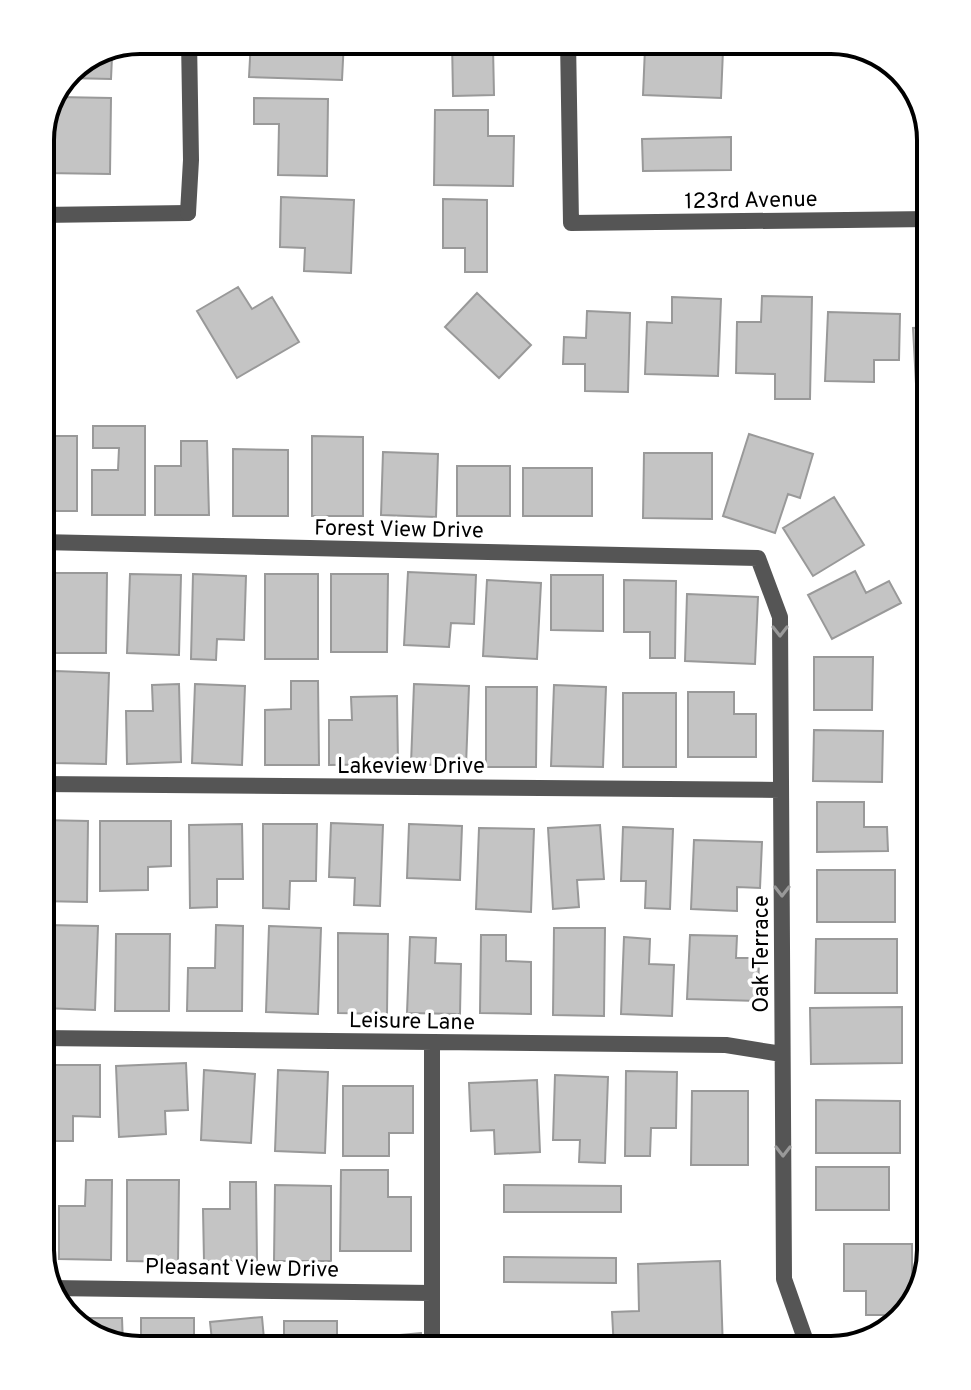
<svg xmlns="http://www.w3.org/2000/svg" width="971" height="1390" font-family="Overpass,sans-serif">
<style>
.building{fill:#c4c4c4;stroke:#999;stroke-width:2}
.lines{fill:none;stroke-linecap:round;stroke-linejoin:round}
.service{stroke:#555;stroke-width:16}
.minor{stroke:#555;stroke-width:16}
.oneway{stroke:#999}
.labels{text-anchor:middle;stroke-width:7;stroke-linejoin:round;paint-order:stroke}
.street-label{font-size:22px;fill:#000;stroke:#fff}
.rim{fill:none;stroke:#000;stroke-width:4}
</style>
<rect width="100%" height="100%" fill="#fff"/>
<path class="building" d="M251 40H344L342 80 249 77Z
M452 40H513V47H493L494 95 453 96Z
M671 40H697V49L723 50 721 98 643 95 645 48H671Z
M121 47 120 57H112L111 79 67 78 74 65Z
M58 97 111 98 110 174 45 173 46 121Z
M254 98 328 99 327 176 278 175 279 124H254Z
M435 110H488V136H514L513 186 434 185Z
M731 137V170L643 171 642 139Z
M281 197 354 200 351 273 304 271 305 248 280 247Z
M443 199 487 200V272H465V248H443Z
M238 287 252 309 272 297 299 342 237 378 197 311Z
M477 293 531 345 499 378 445 327Z
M762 296 812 297 810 399H775V374L736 373 737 322H761Z
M672 297 721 299 718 376 645 374 647 322 672 323Z
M587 311 630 313 628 392 585 391V364H563L564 337 586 338Z
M828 312 900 314 899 360H874V382L825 381Z
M931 327V383L916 384 913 328Z
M93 426H145V515H92V470H118L119 448H93Z
M749 434 813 454 800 498 788 494 775 533 723 516Z
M40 436H77V511H40Z
M312 436 363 437V516H312Z
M181 441H207L209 515H155V466H181Z
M233 449 288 450V516H233Z
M383 452 438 454 436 517 381 515Z
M644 453H712V519L643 518Z
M457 466H510V516H457Z
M523 468H592V516H523Z
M834 497 864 545 813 576 783 528Z
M855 571 866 593 889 581 901 603 832 639 808 595Z
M408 572 476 575 474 624 451 623 449 647 404 645Z
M55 573H107L106 653H54Z
M130 574 181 575 179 655 127 653Z
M193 574 246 576 244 640 217 639 216 660 191 659Z
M265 574H318V659H265Z
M331 574H388L387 652H331Z
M551 575H603V631L551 630Z
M487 580 541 583 537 659 483 656Z
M624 580 676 581 675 658H650V632H624Z
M687 594 758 597 755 664 685 661Z
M814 657H873L872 710H814Z
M55 671 109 673 106 764 51 763Z
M291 681H318L319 765H265V710L291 709Z
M179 684 181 762 127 764 126 711H153L152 685Z
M195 684 245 686 242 765 192 763Z
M414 684 469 686 466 766 411 764Z
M554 685 606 687 603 767 551 766Z
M486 687H537L536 767H486Z
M688 692H734V714H756V757H688Z
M623 693H676V767H623Z
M397 696 398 764 329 765V720H352L351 697Z
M814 730 883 731 882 782 813 781Z
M817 802H864V827H887L888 851 817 852Z
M40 820 88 821 87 902 40 901Z
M100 821H171V866L148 867V890L100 891Z
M331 823 383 825 380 906 354 905 355 878 329 877Z
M242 824 243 879H217V907L190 908 189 825Z
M263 824H317L316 881H290L289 909 263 908Z
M409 824 462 826 460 880 407 878Z
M600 825 604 879 577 880 579 907 553 909 548 828Z
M623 827 673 829 670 909 645 908 646 881H621Z
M479 828 534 829 531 912 476 909Z
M694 840 762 842 760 888 737 887V911L691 909Z
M817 870H895V922H817Z
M46 925 98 926 95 1010 43 1008Z
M216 925 243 926 242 1011H187L188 968H215Z
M269 926 321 928 318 1014 266 1012Z
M554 928H605L604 1016 553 1015Z
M338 933 388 934 387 1014 338 1013Z
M116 934H170L169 1011H115Z
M481 935H506V961L531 962V1014L480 1013Z
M690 935 737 936 736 958H759L758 1001 687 999Z
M410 937 436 938 435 963 461 964 460 1014 407 1013Z
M624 937 650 939 649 964 674 965 672 1016 621 1014Z
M816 939H897V993H815Z
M902 1007V1063L811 1064 810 1008Z
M186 1063 188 1110 165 1111 166 1134 119 1137 116 1066Z
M48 1065H100V1117L73 1116V1141H47Z
M204 1070 255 1074 251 1143 201 1140Z
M278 1070 328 1072 325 1153 275 1151Z
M626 1071 677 1072 676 1128H651L650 1156H625Z
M555 1075 608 1077 605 1163 579 1162 580 1140H553Z
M537 1080 540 1152 495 1154 494 1130 471 1131 469 1083Z
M343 1086H413V1133H389V1156H343Z
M692 1091H748V1165H691Z
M816 1100 900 1101V1153H816Z
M816 1167H889V1210H816Z
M341 1170H388V1197H411V1251H340Z
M86 1180H112L111 1260 59 1259V1206H85Z
M127 1180H179L178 1262 127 1261Z
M230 1182H256L257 1261H204L203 1209H230Z
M275 1185 331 1186V1261H274Z
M504 1185 621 1186V1212H504Z
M844 1244H912V1306L902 1315H866V1291H844Z
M504 1257 616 1258V1283L504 1282Z
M720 1261 723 1350H614L612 1312 639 1311 638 1264Z
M262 1317 265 1350H213L210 1322Z
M73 1318H122L123 1346 90 1336Z
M141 1318H194V1350H141Z
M284 1321H337V1350H284Z
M421 1333 423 1350H356V1339Z"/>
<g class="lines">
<path class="service" d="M40 215 188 213"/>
<path class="minor" d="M568 40 571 223 931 219
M188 213 191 160 189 40
M40 542 758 558 780 617 784 1279 809 1350
M40 784 781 790
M40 1038 726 1045 782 1054
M432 1042V1350
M50 1288 432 1293"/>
</g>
<defs><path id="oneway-chevron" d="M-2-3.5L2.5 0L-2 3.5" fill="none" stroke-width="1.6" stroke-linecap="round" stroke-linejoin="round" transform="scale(2)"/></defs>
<g class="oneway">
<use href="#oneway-chevron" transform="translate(780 631) rotate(90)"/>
<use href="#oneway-chevron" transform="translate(782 891) rotate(90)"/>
<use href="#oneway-chevron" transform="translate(783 1151) rotate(90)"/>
</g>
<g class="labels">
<g class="street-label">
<text transform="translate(751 199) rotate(-1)" y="8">123rd Avenue</text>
<text transform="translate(399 528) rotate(1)" y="8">Forest View Drive</text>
<text x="411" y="773">Lakeview Drive</text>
<text transform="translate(760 954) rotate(-90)" y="8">Oak Terrace</text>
<text transform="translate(412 1020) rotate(1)" y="8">Leisure Lane</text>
<text transform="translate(242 1267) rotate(1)" y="8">Pleasant View Drive</text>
</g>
</g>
<path d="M0 0H971V1390H0ZM140 54H831A86 86 0 0 1 917 140V1250A86 86 0 0 1 831 1336H140A86 86 0 0 1 54 1250V140A86 86 0 0 1 140 54Z" fill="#fff" fill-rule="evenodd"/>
<path class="rim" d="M140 54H831A86 86 0 0 1 917 140V1250A86 86 0 0 1 831 1336H140A86 86 0 0 1 54 1250V140A86 86 0 0 1 140 54Z"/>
</svg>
